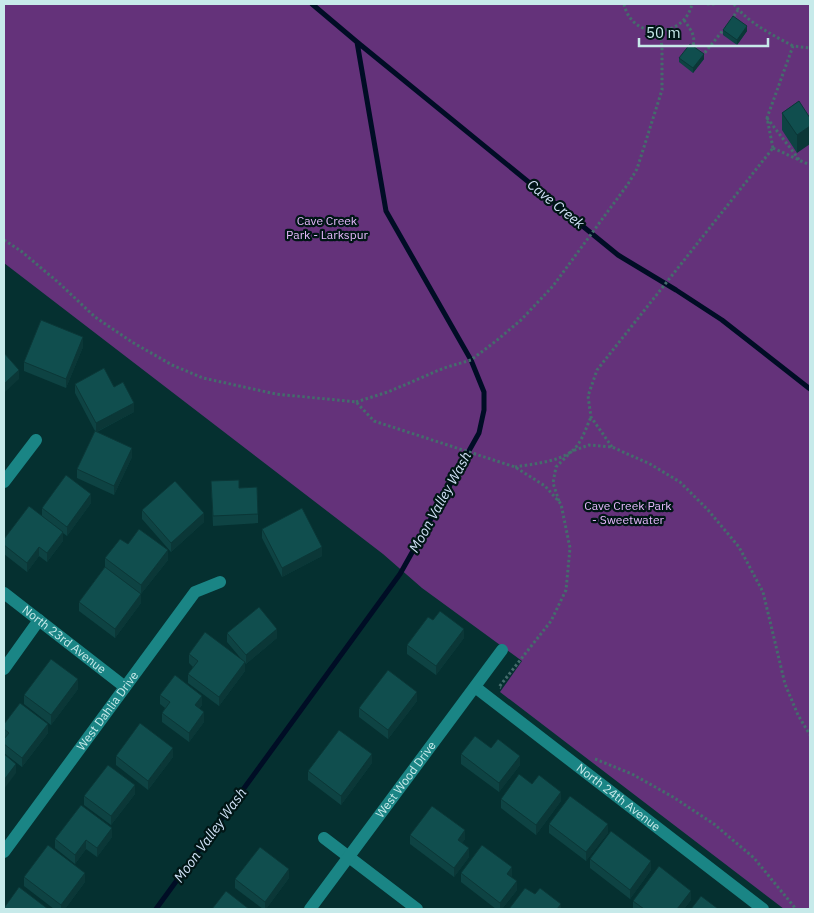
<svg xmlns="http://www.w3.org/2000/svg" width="814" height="913" font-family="'IBM Plex Sans',sans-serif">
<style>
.green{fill:#64327a}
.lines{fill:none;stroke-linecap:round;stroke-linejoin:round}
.stream{stroke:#000d25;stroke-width:5}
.path{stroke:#446c6c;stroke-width:3;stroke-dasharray:2.5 2.5;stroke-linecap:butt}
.minor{stroke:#1a8585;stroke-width:12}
.wall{fill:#0e4343}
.shaded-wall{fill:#0b3737}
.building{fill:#104e4e;stroke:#0b3737}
.labels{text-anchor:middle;stroke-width:4.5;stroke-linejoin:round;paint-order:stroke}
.park-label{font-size:12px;fill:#e6b9fc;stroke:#011616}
.street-label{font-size:12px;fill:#c7eaea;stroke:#011616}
.water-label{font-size:14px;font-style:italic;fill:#d1e2f7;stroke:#011616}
</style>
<rect width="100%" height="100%" fill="#053030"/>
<path class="green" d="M4 4H810V909H784L500 692 522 661 422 588 383 554 4 263Z"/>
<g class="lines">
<path class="stream" d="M312 4 357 42 618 255 676 290 722 320 810 389
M156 909 400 574 479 433 484 410V392L471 360 386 211 357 42"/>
<path class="path" d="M624 4C632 41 684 39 692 4
M707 4H715
M734 4C748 23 773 35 793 46
M684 20C690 29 696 35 693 46L703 55 724 29
M731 20 738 10
M767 118 801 162
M773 148 767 118 793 46 810 48
M773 148 810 165
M4 240 21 251 59 283 95 317 132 342 172 365 203 378 276 394 356 402 374 421 515 467 545 486 561 504 570 548 566 590 551 621 499 687 501 688
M356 402 388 392 444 368 471 360 496 341 521 320 553 286 628 184 637 169 662 90V47L660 32
M612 447 591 417 588 396 597 370 773 148
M515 467C532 464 558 462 572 451 581 444 586 428 591 417
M559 501 553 483 556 467 572 451 589 445 612 447 650 464 680 482 708 510 739 547 763 592 785 684 798 715 810 735
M595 759 632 774 673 797 714 824 754 858 796 909"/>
<g class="minor">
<path d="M4 482 36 440"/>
<path id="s1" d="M4 593 125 687"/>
<path d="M4 669 39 620"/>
<path id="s2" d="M475 687 763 909"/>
<path d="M324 838 417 909"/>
<path id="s3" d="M4 852 195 592 220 582"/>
<path id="s4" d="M310 909 502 650"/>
</g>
</g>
<path class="wall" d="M723 30 747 31 737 45 723 35Z
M679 58 704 59 693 73 679 62Z
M799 101 797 153 782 130V113Z
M83 347 66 388 24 371V362Z
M75 384 114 387 134 412 97 432 132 457 114 495 77 478V469L95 431 75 393Z
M211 481 239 488 258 514V523L213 526Z
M91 503 67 536 63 533V541L47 562 39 556 27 572 4 554V539L42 516V508Z
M142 510 204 522 171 552 142 519Z
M262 529 322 556 282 577 262 538Z
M128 544 168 560 141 594V603L115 638 79 611V602L105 567V558Z
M433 620 464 638 436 675 407 654V645Z
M227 633 277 638 246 664 245 662V671L219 706 188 683V674L193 667 189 663V654L243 661 227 642Z
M78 689 51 725 24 704V695Z
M160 695 202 705 199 709 204 722 189 742 162 722V713L165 708 160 704Z
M417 701 388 739 359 717V708Z
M4 724 48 733 22 767 4 753Z
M491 748 520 765 499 792 461 764V754Z
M116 756 173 757 148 790 116 765Z
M372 763 341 805 308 780V771Z
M532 784 561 801 536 835 501 808V799Z
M135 794 111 825 84 805V796Z
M549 824 608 833 586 861 549 833Z
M410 835 465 839 462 843 469 857 454 877 410 844Z
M112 837 97 857 86 849 75 864 55 848V839Z
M590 859 651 870 630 899 590 868Z
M461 873 512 876 511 877 517 890 502 909H496L461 882Z
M24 877 85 882 65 909H54L24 886Z
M289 878 266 909H263L235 888V879Z
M691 900 684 909H633V901Z"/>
<path class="shaded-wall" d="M747 26V31L737 45V40Z
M704 54V59L693 73V68Z
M810 126V144L797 153V135Z
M83 337V347L66 388V379Z
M19 370V379L4 393V384Z
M134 403V412L96 432V423Z
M132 448V457L114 495V486Z
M91 494V503L67 536V527Z
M204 513V522L171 552V543Z
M63 532V541L47 562V553Z
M39 547V556L27 572V563Z
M322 547V556L282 577V568Z
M168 550V560L141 594V585Z
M141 594V603L115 638V629Z
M277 629V638L246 664V655Z
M464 629V638L436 675V666Z
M245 662V671L219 706V697Z
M78 679V689L51 725V715Z
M417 692V701L388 739V730Z
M202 696V705L195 714V705Z
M204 712V722L189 742V733Z
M48 724V733L22 767V758Z
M173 748V757L148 790V781Z
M372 754V763L341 805V796Z
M520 756V765L499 792V783Z
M16 764V773L4 789V780Z
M135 785V794L111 825V816Z
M561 792V801L536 835V825Z
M608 824V833L586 861V852Z
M112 828V837L97 857V848Z
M465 830V839L458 849V840Z
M86 840V849L75 864V855Z
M469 848V857L454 877V868Z
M651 861V870L630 899V890Z
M512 867V876L507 883V874Z
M289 869V878L266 909H265V902Z
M85 873V882L65 909H61V905Z
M517 881V890L502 909H500V903Z
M691 891V900L684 909H677Z
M561 904V909H557Z"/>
<path class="building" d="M733 16 747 26 737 40 723 30Z
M690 44 704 54 693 68 679 58Z
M799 101 810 118V126L797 135 782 113Z
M41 320 83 337 66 379 24 362Z
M4 353 19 370 4 384Z
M104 368 114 387 123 382 134 403 96 423 75 384Z
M95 431 132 448 114 486 77 469Z
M66 475 91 494 67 527 42 508Z
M239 480V488L257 487 258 514 213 516 211 481Z
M175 481 204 513 171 543 142 510Z
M29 506 63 532 47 553 39 547 27 563 4 545V539Z
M302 508 322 547 282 568 262 529Z
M139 529 168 550 141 585 105 558 120 539 128 544Z
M105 567 141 594 115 629 79 602Z
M259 607 277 629 246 655 227 633Z
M440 611 464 629 436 666 407 645 428 617 433 620Z
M205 632 245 662 219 697 188 674 198 661 189 654Z
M51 659 78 679 51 715 24 695Z
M388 670 417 692 388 730 359 708Z
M175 675 202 696 195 705 204 712 189 733 162 713 170 702 160 695Z
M20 703 48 724 22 758 4 744V739L9 733 4 729V724Z
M140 723 173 748 148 781 116 756Z
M339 730 372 754 341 796 308 771Z
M475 736 491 748 498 739 520 756 499 783 461 754Z
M4 754 16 764 4 780Z
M108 765 135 785 111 816 84 796Z
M519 774 532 784 539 775 561 792 536 825 501 799Z
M570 796 608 824 586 852 549 824Z
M81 805 112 828 97 848 86 840 75 855 55 839Z
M432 806 465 830 458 840 469 848 454 868 410 835Z
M611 831 651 861 630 890 590 859Z
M48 845 85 873 61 905 24 877Z
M482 845 512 867 507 874 517 881 500 903 461 873Z
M260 847 289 869 265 902 235 879Z
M659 866 691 891 677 909H644L633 901Z
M19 887 48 909H4V908Z
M525 888 535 894 540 888 561 904 557 909H509Z
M226 891 249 909H212Z
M701 896 717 908 716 909H691Z"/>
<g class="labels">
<g class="park-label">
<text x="327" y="225">Cave Creek<tspan x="327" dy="14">Park - Larkspur</tspan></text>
<text x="628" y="510">Cave Creek Park<tspan x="628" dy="14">- Sweetwater</tspan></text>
</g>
<g class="street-label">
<text dy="4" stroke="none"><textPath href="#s1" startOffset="76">North 23rd Avenue</textPath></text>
<text dy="4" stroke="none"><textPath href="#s3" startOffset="175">West Dahlia Drive</textPath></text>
<text dy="4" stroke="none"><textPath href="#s4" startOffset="161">West Wood Drive</textPath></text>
<text dy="4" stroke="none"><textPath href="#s2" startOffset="181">North 24th Avenue</textPath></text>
</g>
<g class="water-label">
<text transform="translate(556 204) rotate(39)" y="5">Cave Creek</text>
<text transform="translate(440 502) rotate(-61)" y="5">Moon Valley Wash</text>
<text transform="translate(210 835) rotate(-54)" y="5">Moon Valley Wash</text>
</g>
</g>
<rect width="814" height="913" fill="none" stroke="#c7eaea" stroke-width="10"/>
<path d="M639 38v8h129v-8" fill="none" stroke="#c7eaea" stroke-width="2.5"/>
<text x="646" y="38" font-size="15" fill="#c7eaea" stroke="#011616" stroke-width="4" paint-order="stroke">50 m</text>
</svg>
